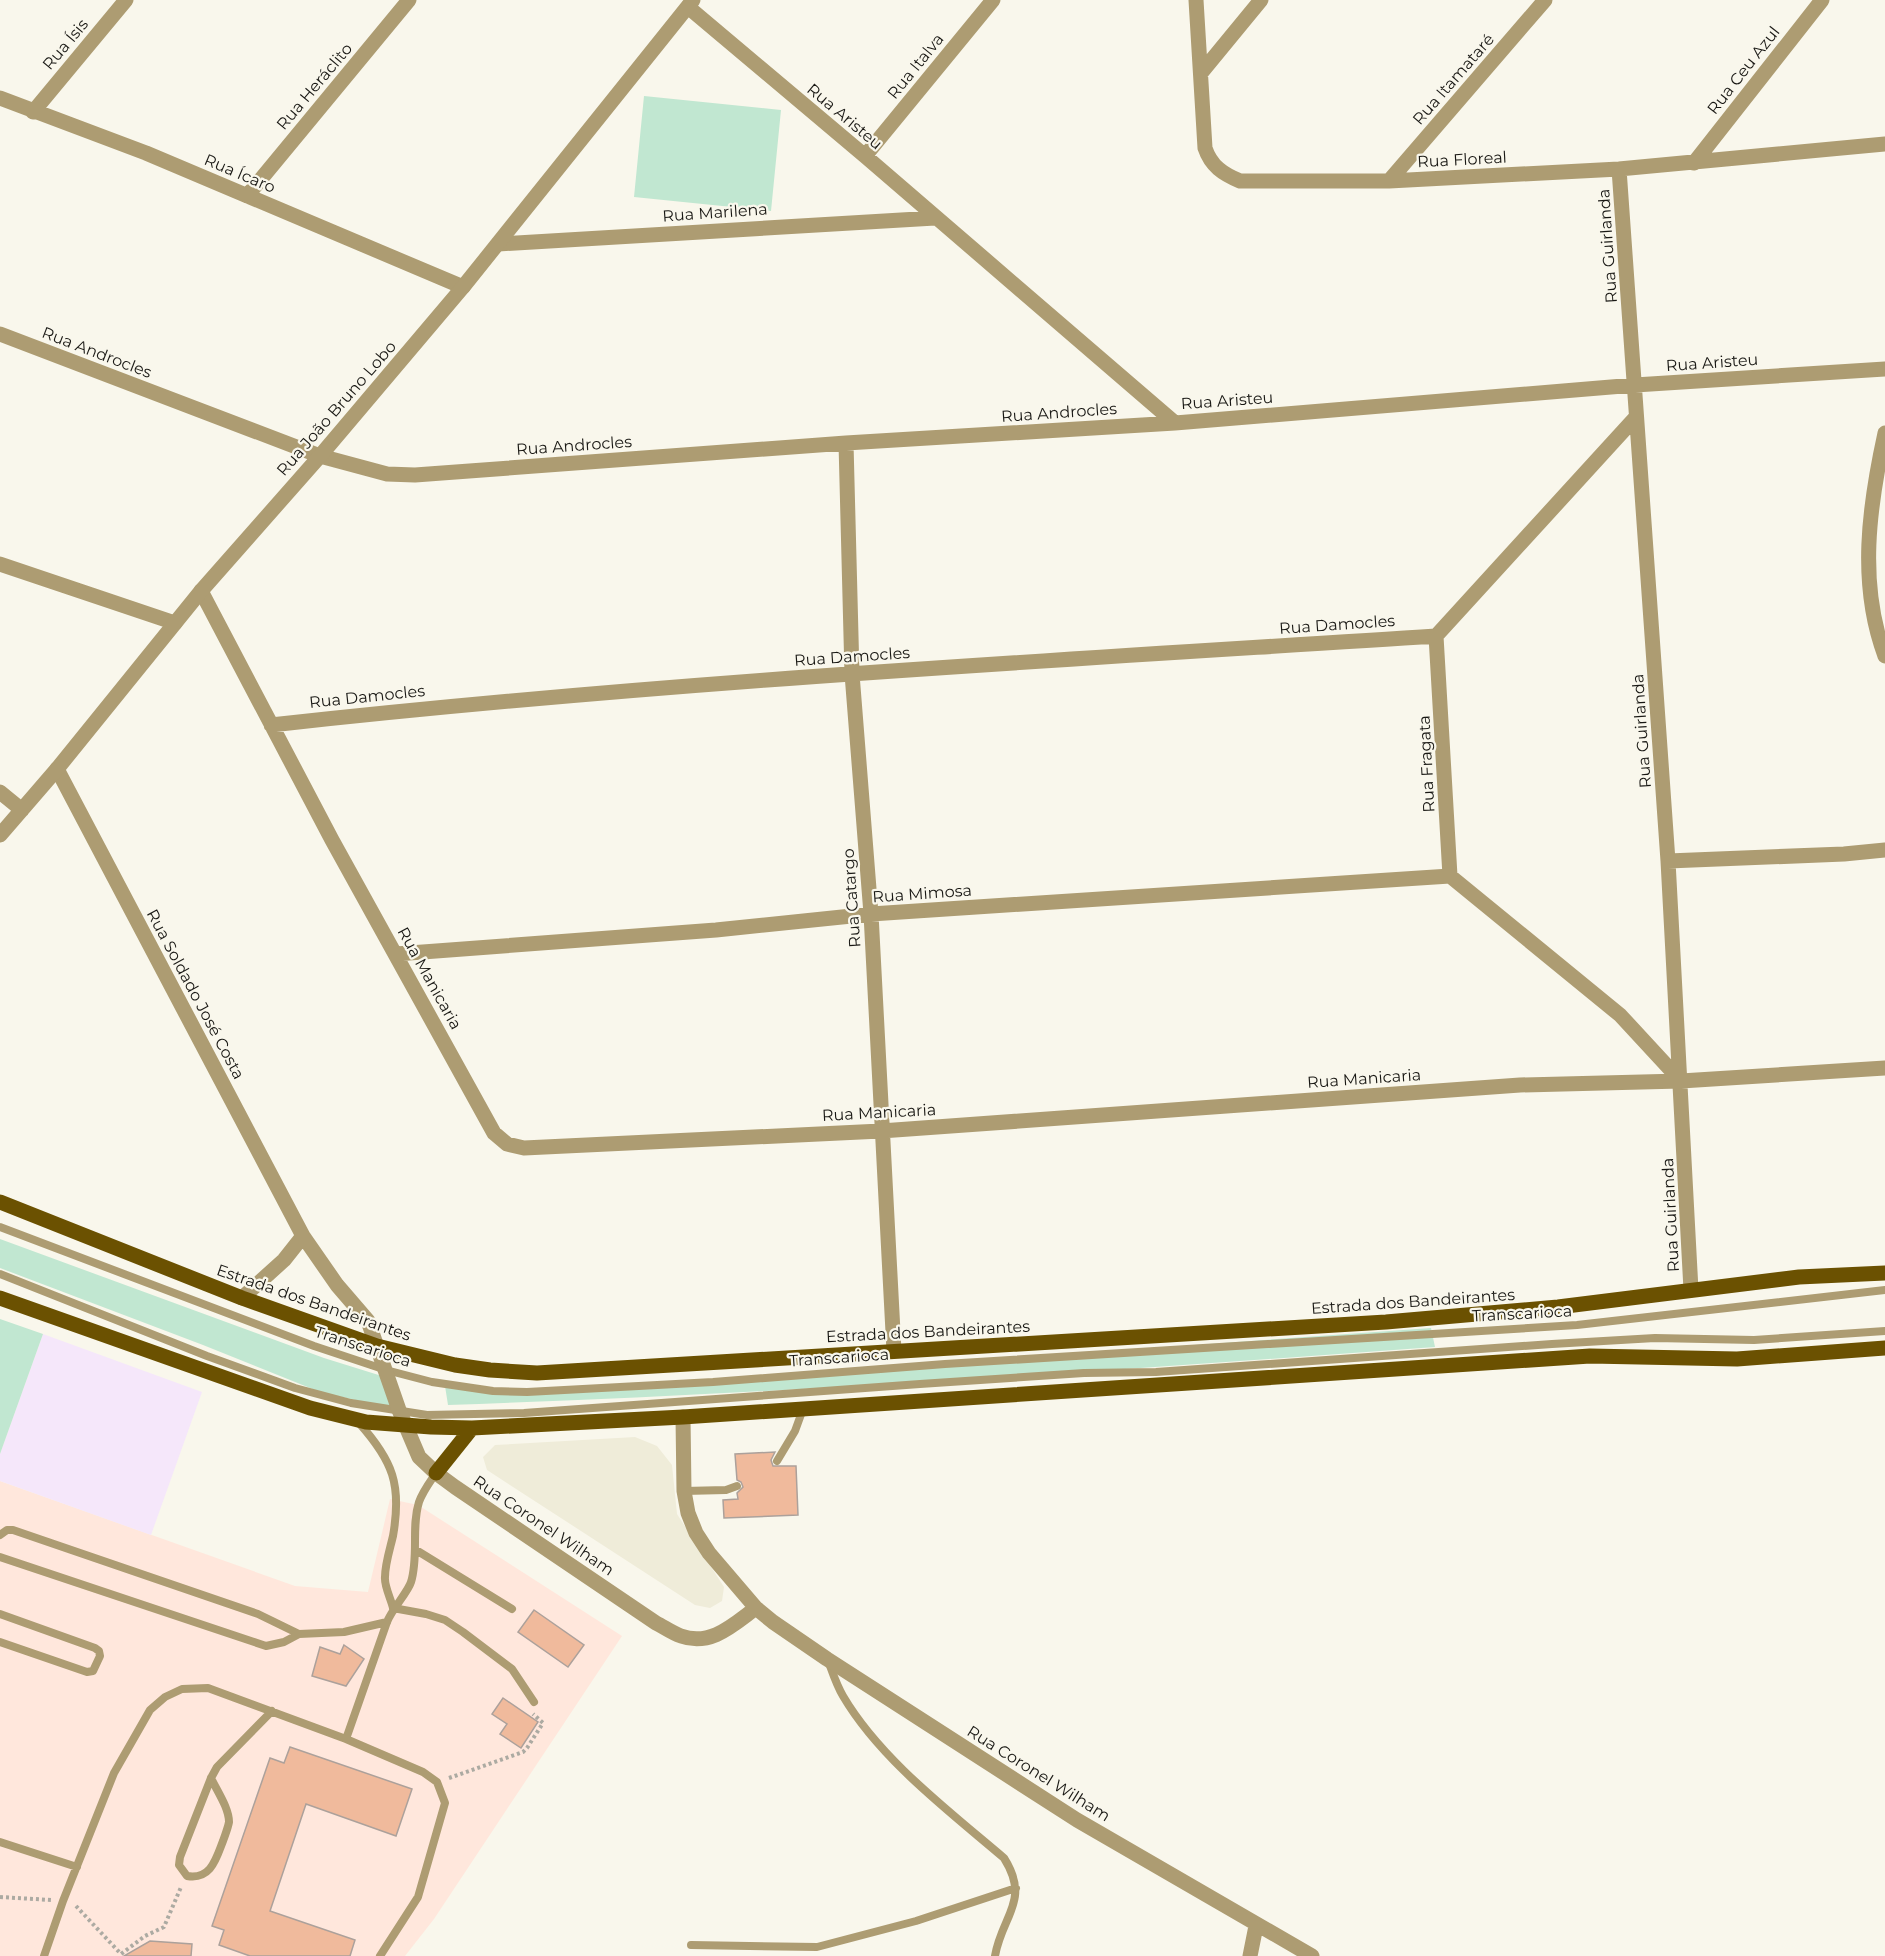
<svg xmlns="http://www.w3.org/2000/svg" width="1885" height="1956" font-family="Montserrat,sans-serif">
<style>
.commercial{fill:#ffe7dc}
.built{fill:#efecd9}
.education{fill:#f5e7fa}
.green{fill:#c1e7d1}
.building{fill:#f0ba9c;stroke:#aca19b;stroke-width:1.5}
.lines{fill:none;stroke-linecap:round;stroke-linejoin:round}
.path{stroke:#acaaa2;stroke-width:4;stroke-dasharray:3 3;stroke-linecap:butt}
.service{stroke:#ad9c72;stroke-width:8}
.minor{stroke:#ad9c72;stroke-width:15}
.tertiary{stroke:#ad9c72;stroke-width:15}
.primary{stroke:#6b5101;stroke-width:15}
.labels{text-anchor:middle;stroke-width:4.5;stroke-linejoin:round;paint-order:stroke}
.street-label{font-size:16px;fill:#181713;stroke:#f9f7ec}
</style>
<rect width="100%" height="100%" fill="#f9f7ec"/>
<path class="commercial" d="M0 1481 295 1586 368 1592 390 1499 418 1505 622 1636 434 1919 405 1956H0Z"/>
<path class="built" d="M635 1437 657 1446 672 1465 677 1514 724 1587 722 1601 710 1608 695 1605 487 1470 483 1457 495 1445Z"/>
<path class="education" d="M43 1334 202 1392 151 1535 0 1481V1454Z"/>
<path class="green" d="M644 96 781 110 771 211 634 197Z
M0 1239 324 1358 385 1377 395 1409 320 1392 203 1345 0 1268Z
M0 1319 43 1334 0 1454Z
M1431 1328 1435 1347C1106 1371 777 1394 448 1405L445 1386 514 1394Z"/>
<path class="building" d="M775 1452 771 1460 773 1466H796L798 1515 724 1518 723 1500 738 1499 737 1493 743 1487 741 1482 737 1480 735 1454Z
M534 1610 584 1645 568 1667 518 1632Z
M344 1645 364 1659 346 1686 312 1676 320 1647 340 1654Z
M503 1698 538 1722 521 1748 500 1734 507 1724 492 1714Z
M290 1747 412 1789 396 1836 306 1804 270 1911 355 1940 350 1956H250L219 1945 224 1930 212 1926 270 1758 284 1763Z
M150 1941 192 1944 191 1956H124Z"/>
<g class="lines">
<path class="path" d="M449 1778 523 1752 527 1748 543 1723 533 1714
M0 1897 51 1900
M76 1906 121 1954 145 1936 164 1927 181 1887"/>
<path class="service" d="M0 1227 314 1346 386 1370 432 1382 493 1391 527 1392 713 1382 945 1364 1577 1325 1885 1290
M0 1274 207 1356 295 1388 351 1403 427 1415 524 1413 920 1384 1084 1373 1156 1372 1552 1344 1655 1338 1754 1340 1885 1331
M359 1423C393 1461 402 1485 393 1536 390 1549 385 1564 385 1577 384 1586 391 1599 393 1608
M777 1461 795 1431 803 1409
M684 1491 726 1490 737 1486
M0 1535 7 1530H13L258 1614 299 1634
M416 1550 512 1609
M0 1557 266 1646 284 1642 299 1634 344 1632 387 1622
M393 1608 426 1614 445 1620 463 1632 512 1669 534 1702
M0 1614 95 1648 99 1651 100 1656 93 1671 87 1672 0 1642
M829 1663C833 1674 837 1686 843 1696 880 1759 949 1811 1004 1858 1031 1901 1002 1915 995 1956
M346 1739 387 1622C392 1609 408 1592 411 1582 419 1556 411 1527 419 1502 423 1491 430 1482 436 1473
M211 1778C217 1791 229 1808 229 1822 228 1828 225 1835 223 1841 216 1859 211 1880 187 1876L179 1865 180 1857 211 1778 217 1767 272 1711
M0 1842 77 1867
M691 1945 817 1947 916 1921 1016 1888
M44 1956 63 1901 114 1773 150 1710 165 1697 182 1689 208 1688 346 1739 423 1772 437 1782 445 1803 418 1897 380 1956"/>
<path class="minor" d="M1196 0 1205 148C1211 166 1223 174 1240 181H1389L1619 169 1885 144
M688 7 865 156 1175 423
M1201 73 1261 0
M0 98 146 153 463 287
M33 112 126 0
M865 156 993 0
M1694 163 1822 0
M1619 169 1668 861 1691 1290
M1389 181 1545 0
M247 196 409 0
M498 244 935 218
M0 334 320 456 387 474 415 475 846 443 1175 423 1635 385 1885 369
M1636 417 1436 636 1450 876 1620 1015 1681 1081
M846 443 852 674 871 914 894 1351
M0 564 175 623
M201 591 332 840 494 1133 507 1144 524 1148 881 1131 1520 1085 1681 1081 1885 1068
M271 725C658 682 1047 661 1436 636
M57 769 303 1236 337 1285 368 1321 399 1410 419 1457 436 1473 455 1487 656 1623C664 1627 672 1633 681 1636 711 1647 734 1624 756 1608
M1668 861 1844 854 1885 850
M396 954 716 930 871 914 1450 876
M242 1298 284 1260 303 1236
M683 1417 684 1491 688 1513 696 1533 709 1553 756 1608 773 1622 827 1659 1077 1820 1312 1956
M1250 1956 1256 1926"/>
<path class="tertiary" d="M1885 433C1869 506 1858 584 1885 656
M0 792 22 810
M0 835 57 769 201 591 320 456 463 287 693 0"/>
<path class="primary" d="M0 1202 242 1298 377 1346 455 1365 490 1370 537 1373 1386 1322 1558 1307 1799 1277 1885 1273
M0 1298 310 1408 366 1422 431 1427 472 1428 683 1417 1590 1356 1737 1359 1885 1348
M436 1473 472 1428"/>
</g>
<g class="labels">
<g class="street-label">
<text transform="translate(65 44) rotate(-50)" y="6">Rua Ísis</text>
<text transform="translate(915 66) rotate(-51)" y="6">Rua Italva</text>
<text transform="translate(1743 70) rotate(-52)" y="6">Rua Ceu Azul</text>
<text transform="translate(1453 79) rotate(-49)" y="6">Rua Itamataré</text>
<text transform="translate(314 86) rotate(-50)" y="6">Rua Heráclito</text>
<text transform="translate(845 116) rotate(40)" y="6">Rua Aristeu</text>
<text transform="translate(1462 159) rotate(-3)" y="6">Rua Floreal</text>
<text transform="translate(240 173) rotate(23)" y="6">Rua Ícaro</text>
<text transform="translate(715 212) rotate(-4)" y="6">Rua Marilena</text>
<text transform="translate(1607 246) rotate(-94)" y="6">Rua Guirlanda</text>
<text transform="translate(97 352) rotate(21)" y="6">Rua Androcles</text>
<text transform="translate(1712 362) rotate(-4)" y="6">Rua Aristeu</text>
<text transform="translate(1227 400) rotate(-4)" y="6">Rua Aristeu</text>
<text transform="translate(336 408) rotate(-49)" y="6">Rua João Bruno Lobo</text>
<text transform="translate(1059 412) rotate(-4)" y="6">Rua Androcles</text>
<text transform="translate(574 445) rotate(-4)" y="6">Rua Androcles</text>
<text transform="translate(1337 624) rotate(-4)" y="6">Rua Damocles</text>
<text transform="translate(852 656) rotate(-4)" y="6">Rua Damocles</text>
<text transform="translate(367 696) rotate(-6)" y="6">Rua Damocles</text>
<text transform="translate(1641 731) rotate(-94)" y="6">Rua Guirlanda</text>
<text transform="translate(1426 764) rotate(-93)" y="6">Rua Fragata</text>
<text transform="translate(922 893) rotate(-4)" y="6">Rua Mimosa</text>
<text transform="translate(851 898) rotate(-94)" y="6">Rua Catargo</text>
<text transform="translate(430 978) rotate(61)" y="6">Rua Manicaria</text>
<text transform="translate(196 994) rotate(62)" y="6">Rua Soldado José Costa</text>
<text transform="translate(1364 1078) rotate(-4)" y="6">Rua Manicaria</text>
<text transform="translate(879 1112) rotate(-3)" y="6">Rua Manicaria</text>
<text transform="translate(1670 1215) rotate(-93)" y="6">Rua Guirlanda</text>
<text transform="translate(1413 1301) rotate(-4)" y="6">Estrada dos Bandeirantes</text>
<text transform="translate(314 1302) rotate(19)" y="6">Estrada dos Bandeirantes</text>
<text transform="translate(1522 1313) rotate(-3)" y="6">Transcarioca</text>
<text transform="translate(928 1331) rotate(-3)" y="6">Estrada dos Bandeirantes</text>
<text transform="translate(363 1346) rotate(18)" y="6">Transcarioca</text>
<text transform="translate(839 1357) rotate(-4)" y="6">Transcarioca</text>
<text transform="translate(544 1525) rotate(34)" y="6">Rua Coronel Wilham</text>
<text transform="translate(1039 1773) rotate(32)" y="6">Rua Coronel Wilham</text>
</g>
</g>
</svg>
